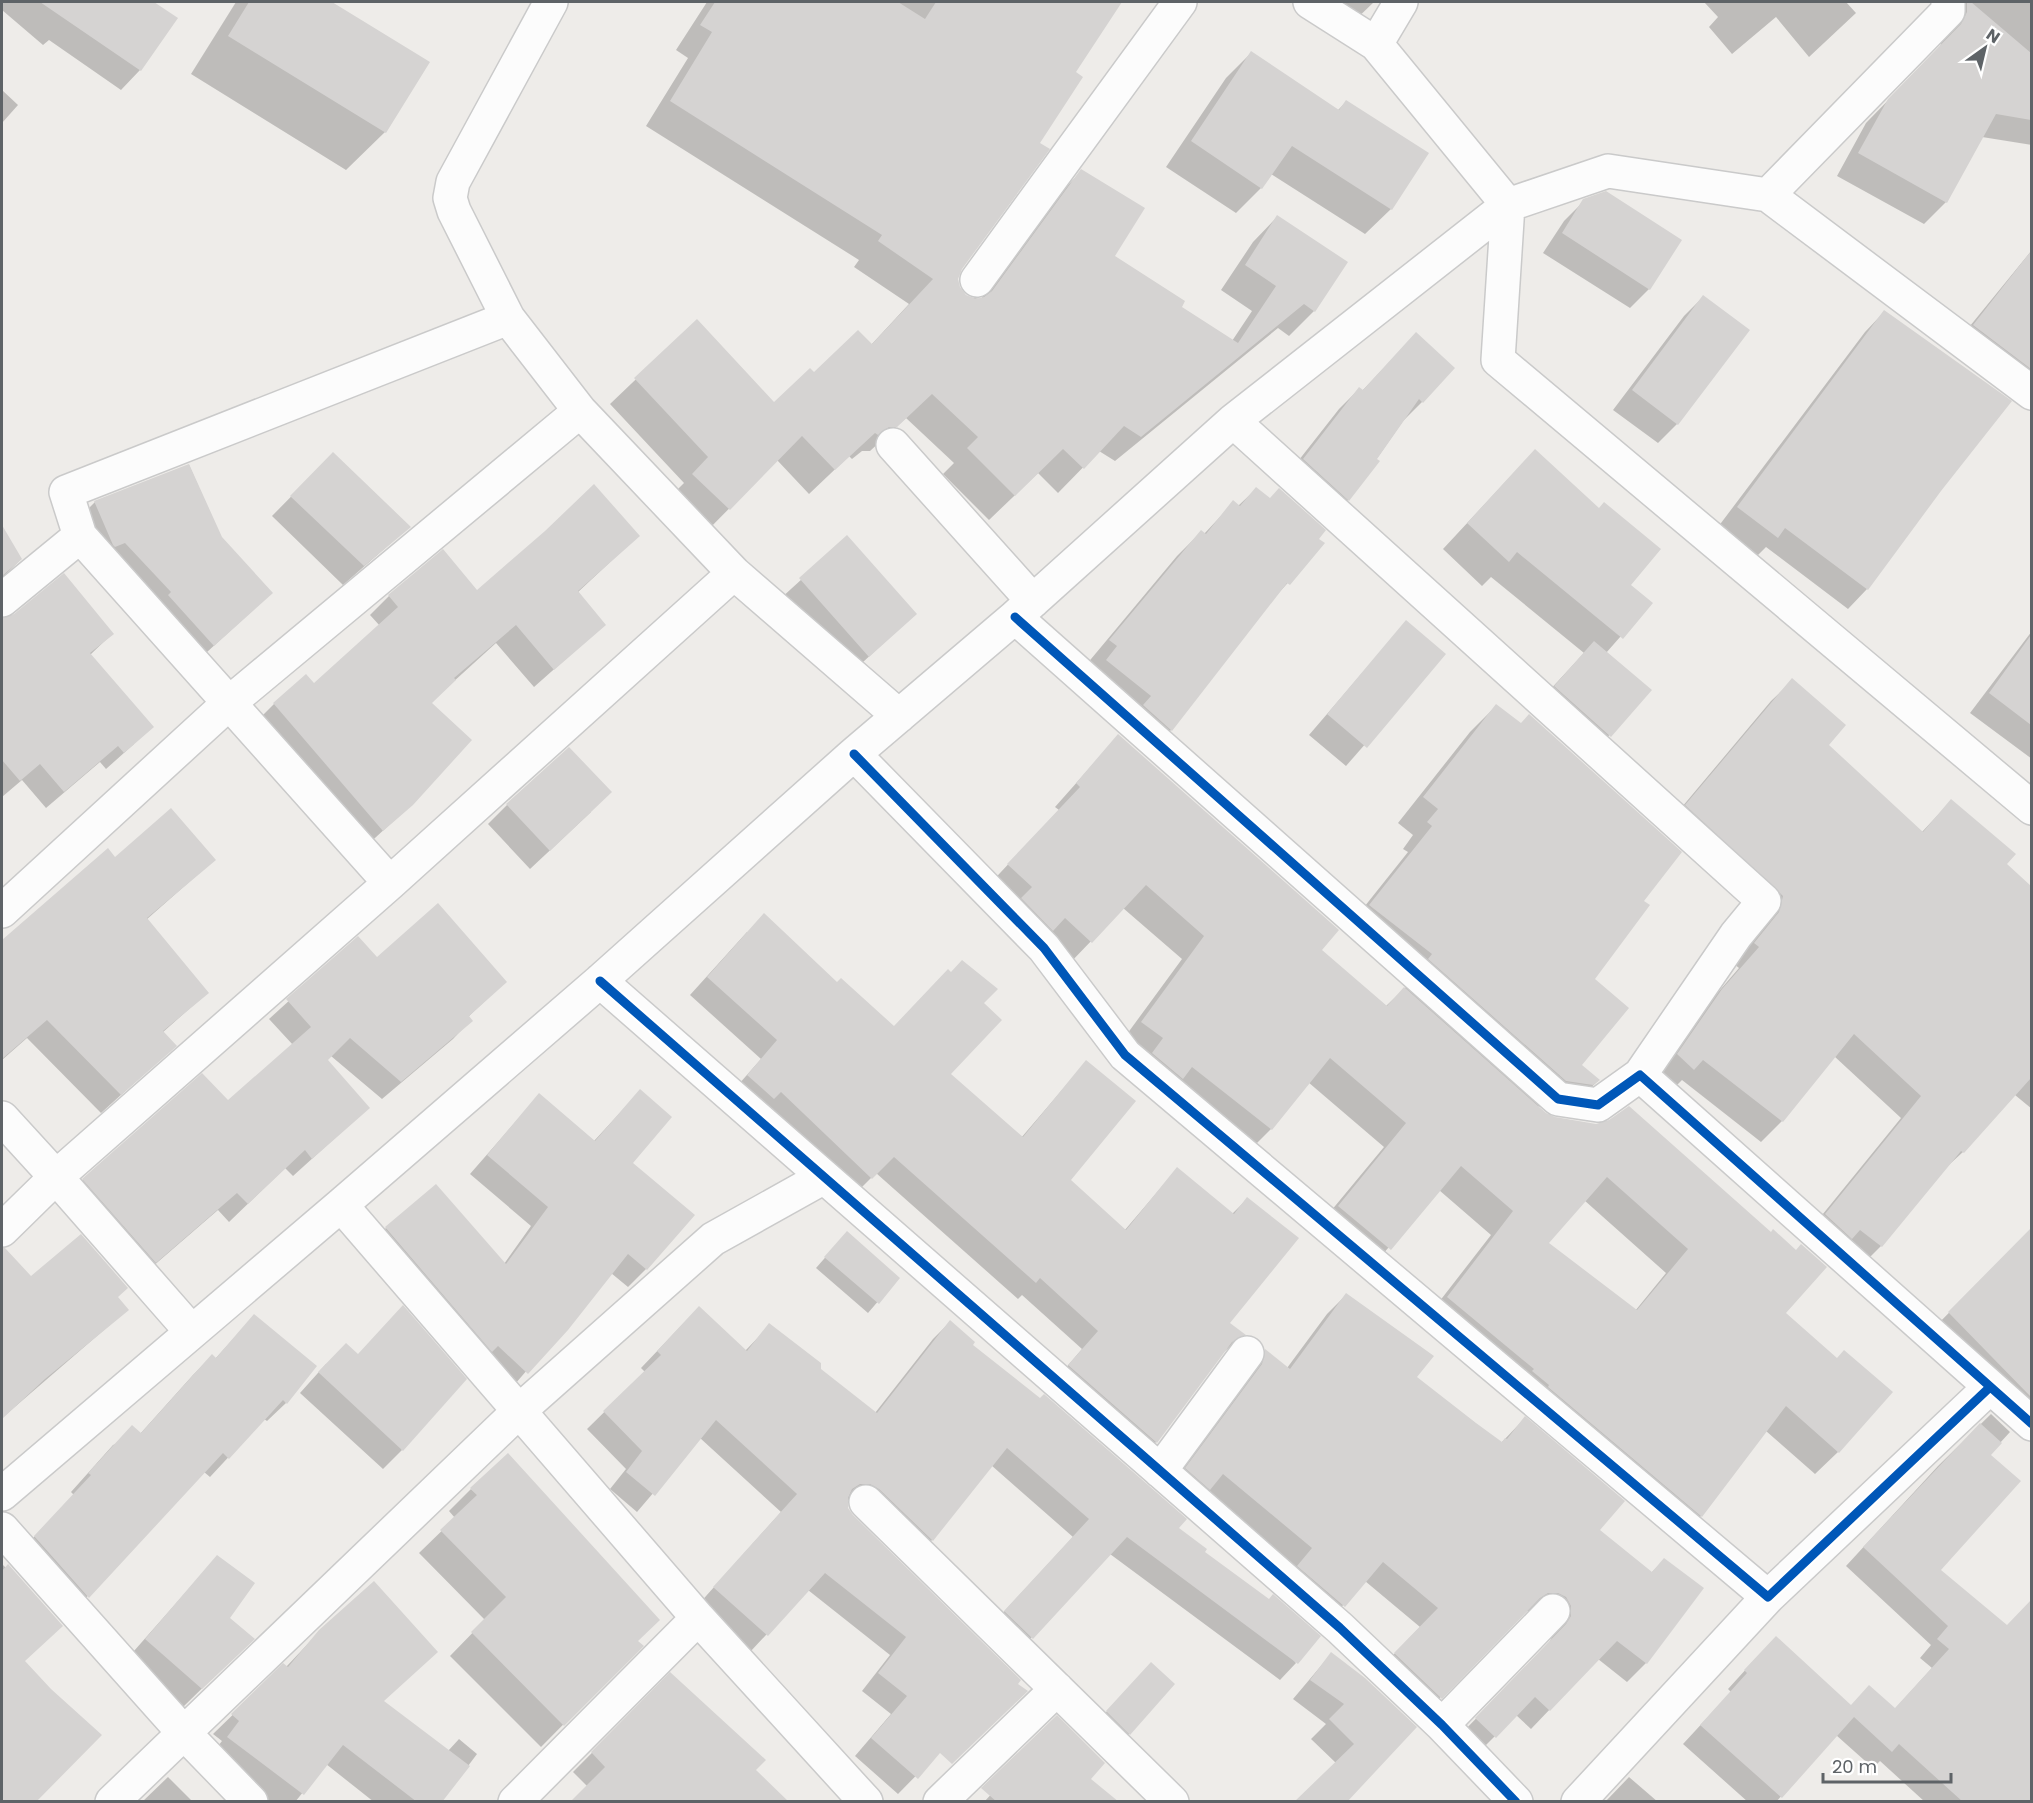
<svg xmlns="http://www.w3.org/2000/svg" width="2033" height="1803" font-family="Poppins,sans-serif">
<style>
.shadow{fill:#0003;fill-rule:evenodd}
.building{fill:#d5d3d2;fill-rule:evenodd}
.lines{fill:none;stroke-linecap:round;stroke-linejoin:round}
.minor-casing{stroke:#cacaca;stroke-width:36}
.minor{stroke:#fcfcfc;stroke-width:33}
.cycleway-casing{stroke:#fff;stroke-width:13}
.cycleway{stroke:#0057b8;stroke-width:9}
</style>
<rect width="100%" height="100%" fill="#eeece9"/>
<path class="shadow" d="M2 2H151L176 18 140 70 121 90 49 40 43 45 2 10Z
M236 2H333L332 3 428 62 385 132 346 170 191 74Z
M707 2H1120L1073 72 960 269 957 278 958 288 966 297 981 299 1057 196 1082 171 1113 256 1180 308 1232 341 1252 311 1221 290 1253 242 1277 217 1314 311 1289 336 1278 328 1115 461 1099 451 1058 493 1038 473 989 520 943 474 954 463 906 418 870 451H862L852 459 849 456 809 494 777 460 704 534 668 499 684 483 610 404 697 321 774 404 814 374 871 345 909 304 854 267 859 260 646 126 688 58 676 50Z
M1308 2H1374L1350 25Z
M1704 2H1846L1856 13 1809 57 1776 17 1732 54 1709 27 1718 17Z
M1954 2H2032V145L1982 137 1946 202 1924 224 1837 176 1866 123 1940 47Z
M1251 53 1337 111 1346 102 1427 154 1391 209 1365 234 1271 174 1261 188 1236 213 1166 167 1226 78Z
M2 90 18 105 2 123Z
M1584 201 1649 289 1630 308 1543 253 1564 221Z
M2032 250V402L1952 348Z
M1703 297 1677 424 1658 443 1613 410 1684 316Z
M1884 312 2010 402 1940 490 1867 589 1848 609 1766 547 1757 556 1718 527 1865 332Z
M1416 334 1422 402 1403 421 1348 500 1328 519 1284 479 1339 409 1359 389 1362 391Z
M333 454 409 527 343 585 272 516Z
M189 465 253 610 195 663 77 520 95 502Z
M1510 477 1599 510 1629 586 1650 603 1606 653 1650 691 1590 756 1535 706 1584 653 1491 577 1482 586 1443 549Z
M1256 489 1323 544 1265 608 1171 730 1146 754 1086 665 1177 556 1201 532 1204 534 1234 502 1238 506Z
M2 528 21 559 2 578Z
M638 536 577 593 604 625 534 687 496 643 430 703 412 804 363 849 255 723 274 704 314 686 380 626 370 615 389 596 477 592Z
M847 538 915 614 849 675 780 599Z
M67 579 112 634 90 655 134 744 106 769 100 762 46 808 22 780 2 797V635Z
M1406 622 1444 654 1346 766 1309 735Z
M2032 631V759L1970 713Z
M1792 681 1827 745 1921 833 1951 801 2005 864 2032 888V1109L2015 1095 1963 1152 1941 1172 1881 1246 1860 1267 1805 1236 1901 1118 1834 1056 1782 1121 1761 1142 1682 1080 1673 1089 1657 1076 1701 1012 1739 968 1734 964 1758 935 1763 917 1666 826 1771 701Z
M1496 706 1642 901 1593 980 1580 1065 1598 1081 1566 1110 1535 1106 1784 1313 1838 1452 1815 1474 1766 1431 1701 1516 1678 1539 1425 1320 1491 1235 1439 1190 1367 1272 1316 1229 1384 1147 1308 1082 1271 1129 1248 1152 1119 1045 1182 959 1123 908 1068 965 986 888 1059 810 1055 807 1118 736 1320 950 1386 1006 1406 987 1403 985 1407 981 1345 931 1408 852 1403 849 1413 835 1398 823 1470 732ZM1584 1200 1666 1273 1635 1311 1547 1244Z
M507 805 591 812 530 869 488 824Z
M107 850 115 859 214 860 146 920 207 993 162 1033 175 1046 101 1113 27 1038 2 1060V942Z
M747 932 837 984 894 1028 982 1004 949 1074 1021 1138 1086 1062 1069 1181 1124 1231 1177 1169 1232 1214 1247 1199 1228 1323 1244 1335 1220 1355 1156 1442 1139 1460 1052 1384 1082 1349 1022 1295 1018 1299 876 1173 853 1196 731 1093 761 1059 690 995Z
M358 938 376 959 505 982 468 1017 471 1020 453 1039 382 1099 331 1056 326 1060 368 1108 293 1176 285 1168 229 1222 218 1210 137 1280 65 1198 83 1180 228 1102 293 1045 269 1019Z
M640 1091 631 1163 646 1269 628 1287 611 1273 509 1391 368 1246 386 1228 504 1264 531 1226 470 1174 539 1095 594 1141Z
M2020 1241 2032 1252V1434L1927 1335Z
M838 1243 898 1278 868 1313 816 1268Z
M8 1254 31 1278 117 1297 127 1310 2 1418V1260Z
M1346 1295 1415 1377 1501 1443 1525 1418 1598 1530 1651 1573 1664 1560 1646 1663 1627 1682 1598 1659 1531 1729 1516 1715 1476 1755 1458 1737 1548 1645 1553 1635V1625L1538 1611H1527L1520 1616 1422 1716 1376 1673 1420 1627 1365 1581 1325 1625 1168 1488 1246 1370 1265 1351 1287 1368 1327 1314Z
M254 1316 286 1403 267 1421 264 1419 210 1477 204 1472 69 1616 16 1556 74 1495 71 1492 113 1445 140 1434 193 1375 212 1356 215 1359Z
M950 1322 971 1345 1203 1552 1296 1663 1280 1680 1110 1554 1015 1655 988 1629 1073 1537 991 1465 932 1540 915 1557 854 1500H846L847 1508 852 1516 1019 1680 951 1740 898 1794 855 1756 891 1714 862 1691 890 1655 808 1590 750 1652 698 1605 781 1512 700 1438 637 1512 610 1489 626 1469 587 1429 645 1372 641 1368 682 1325 745 1351 770 1325 819 1369 875 1413 933 1339Z
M357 1355 402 1450 383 1469 300 1393 326 1364Z
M1991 1414 2010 1432 1989 1455 1938 1571 2007 1627 2032 1601V1802H1925L1880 1761 1873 1768 1836 1735 1776 1802H1748L1683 1744 1731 1692 1728 1689 1758 1656 1850 1706 1894 1710 1932 1668 1920 1658 1931 1645 1846 1566 1938 1466Z
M471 1489 641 1646 541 1747 450 1656 485 1620 419 1553 455 1518 449 1511Z
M217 1557 233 1658 182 1708 126 1660Z
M2 1564 6 1568 24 1661 33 1802H2Z
M320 1631 383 1702 448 1751 459 1739 477 1754 441 1802H374L326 1764 295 1802H269L210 1756 222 1741 213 1734 284 1665 286 1667Z
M1331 1654 1415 1727 1336 1763 1311 1739 1326 1724 1293 1699Z
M670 1674 754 1770 587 1786 573 1772Z
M1132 1684 1129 1734 1110 1753 1088 1732Z
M168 1777 193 1802H142Z
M1629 1777 1658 1802H1605Z
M996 1789 1117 1802H984Z"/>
<path class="building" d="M40 2H154L178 18 141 71Z
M249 2H332L430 62 386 133 228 36Z
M715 2H898L925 19 936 2H1122L1076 72 1083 77 1040 143 1050 149 962 269 958 279 960 287 966 295 976 299 984 297 992 291 1081 169 1145 208 1115 256 1185 301 1182 307 1238 343 1276 286 1245 265 1277 215 1348 262 1315 312 1304 304 1141 437 1124 426 1084 469 1063 449 1015 496 967 448 978 437 932 394 897 427H889L878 435 875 433 835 470 802 436 730 510 692 474 708 457 634 378 697 319 774 402 810 368 814 372 858 330 872 344 933 279 878 241 882 235 670 101 712 32 700 25Z
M1967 2H1971L2031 53V120L1996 114 1947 203 1858 153 1888 99 1961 24 1967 12Z
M1251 51 1339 110 1346 100 1429 153 1392 210 1292 146 1262 189 1191 141Z
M1606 191 1682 240 1650 290 1562 233 1583 199Z
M2031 251V369L1973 325Z
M1703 295 1750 330 1678 425 1632 390Z
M1884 310 2012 401 1941 491 1868 590 1785 528 1778 538 1737 507Z
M1416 332 1455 368 1423 403 1419 399 1377 459 1380 461 1349 501 1303 459 1359 387 1363 390Z
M1535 449 1599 508 1604 502 1661 549 1631 585 1653 603 1623 639 1517 552 1509 562 1467 523Z
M333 452 411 527 364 566 290 496Z
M189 464 222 537 273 593 214 646 168 595 171 592 125 543 115 547 113 545 94 501Z
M594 484 640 536 578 591 606 625 554 670 516 625 454 678 456 680 432 703 472 740 413 805 383 831 273 703 306 674 314 683 398 607 388 595 443 549 477 590 545 531Z
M1256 487 1270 498 1279 488 1326 530 1319 539 1325 543 1290 585 1287 583 1172 731 1143 705 1151 696 1106 660 1117 646 1109 640 1201 530 1206 534 1233 500 1240 506Z
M2 525 22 559 2 576Z
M847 535 917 614 869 657 799 578Z
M64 573 114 634 90 653 154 727 124 753 118 746 64 792 40 764 20 781 2 760V618L14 614Z
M1406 620 1446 654 1367 748 1327 714Z
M2031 635V725L1989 693Z
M1594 641 1652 690 1611 737 1554 686Z
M1792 678 1846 725 1829 745 1923 832 1951 799 2016 854 2007 864 2031 886V1078L1964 1153 1961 1151 1882 1247 1860 1230 1852 1239 1825 1214 1921 1096 1854 1034 1783 1122 1703 1060 1694 1070 1677 1054 1722 989 1759 947 1754 943 1779 912 1783 896 1685 805Z
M1496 704 1521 723 1529 714 1682 852 1644 901 1650 905 1595 979 1629 1008 1582 1065 1600 1080 1593 1085 1566 1081 1428 959 1432 954 1369 905 1432 826 1427 822 1438 809 1423 797Z
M1118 734 1339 930 1322 950 1387 1006 1404 987 1546 1113 1555 1117 1596 1124 1609 1120 1629 1106 1771 1232 1773 1229 1796 1250 1801 1244 1827 1267 1786 1313 1837 1358 1844 1350 1893 1392 1839 1453 1786 1406 1702 1517 1548 1387 1549 1385 1532 1371 1534 1369 1447 1297 1513 1211 1461 1166 1391 1250 1338 1206 1406 1123 1330 1058 1272 1130 1192 1067 1183 1079 1152 1053 1163 1038 1141 1022 1204 936 1146 885 1092 943 1065 918 1053 931 1021 898 1032 887 1007 864 1080 787 1076 783ZM1607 1177 1688 1249 1637 1310 1549 1243Z
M569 747 612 792 550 851 506 804Z
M171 808 216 860 147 918 209 993 163 1031 177 1046 121 1095 47 1020 2 1059V940L108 848 115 857Z
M438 903 507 982 469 1016 473 1021 401 1082 350 1038 328 1060 370 1108 312 1159 305 1150 248 1204 237 1193 156 1263 82 1179 202 1073 228 1100 311 1027 286 999 358 936 377 957Z
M764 913 837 982 841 978 894 1026 948 969 951 972 962 960 998 989 984 1003 1002 1020 951 1074 1023 1137 1086 1060 1136 1101 1071 1180 1126 1230 1177 1167 1234 1214 1247 1197 1299 1238 1230 1323 1246 1335 1232 1342 1157 1443 1068 1365 1098 1331 1040 1278 1036 1283 894 1157 872 1179 781 1092 774 1099 747 1075 777 1040 707 977Z
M640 1089 672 1117 633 1163 695 1215 647 1270 628 1254 568 1330 528 1374 498 1346 492 1352 385 1227 436 1184 506 1264 548 1207 487 1155 539 1093 595 1141Z
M2031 1228V1397L1948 1312Z
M847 1231 900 1278 879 1304 824 1257Z
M81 1234 128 1288 118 1297 129 1310 45 1379 2 1419V1248H5L31 1276Z
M1346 1293 1434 1356 1417 1377 1476 1423 1502 1442 1505 1438 1507 1439 1525 1416 1625 1501 1600 1530 1652 1572 1664 1558 1704 1588 1647 1664 1617 1641 1550 1711 1535 1697 1496 1738 1475 1718 1566 1624 1571 1616V1606L1566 1597 1558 1593H1548L1540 1598 1442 1699 1394 1653 1438 1608 1383 1562 1345 1607 1297 1566 1312 1548 1223 1474 1210 1490 1185 1468 1262 1364 1265 1349 1290 1369Z
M403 1305 467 1379 403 1451 318 1372 346 1343 358 1354Z
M699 1306 747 1351 769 1323 821 1363V1369L877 1413 950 1320 975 1342 973 1345 1040 1398 1044 1394 1187 1519 1179 1528 1207 1549 1205 1552 1269 1599 1273 1594 1321 1636 1298 1664 1127 1537 1033 1639 1004 1611 1089 1519 1007 1448 933 1541 879 1489 870 1484H860L852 1489 848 1498V1508L853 1515 1021 1680 1018 1684 1028 1691 952 1764 940 1753 918 1779 871 1738 907 1696 878 1673 906 1637 825 1573 768 1636 713 1587 797 1494 716 1420 655 1496 626 1472 642 1451 603 1411 661 1355 657 1351Z
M254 1314 317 1366 287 1404 283 1400 229 1459 223 1453 89 1598 34 1536 91 1475 88 1473 132 1425 141 1433 212 1354 216 1358Z
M1980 1423 2002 1443 1991 1455 2021 1481 1941 1570 2007 1625 2031 1600V1802H1963L1899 1744 1892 1752 1854 1717 1782 1798 1700 1725 1747 1673 1744 1670 1776 1636 1851 1705 1869 1685 1895 1708 1949 1649 1937 1639 1948 1626 1863 1547Z
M508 1453 660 1620 638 1641 644 1646 564 1726 471 1632 506 1597 440 1530 477 1495 470 1488Z
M217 1555 255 1583 230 1618 255 1639 202 1689 145 1639Z
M8 1564 63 1626 25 1661 51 1689 102 1735 36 1802H2V1571Z
M374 1581 438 1652 384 1701 470 1766 442 1802H417L343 1745 304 1795 227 1737 239 1721 231 1714 283 1663 288 1667 319 1630Z
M1331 1652 1365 1678 1417 1727 1347 1802H1294L1354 1744 1329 1719 1344 1704 1310 1680Z
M1151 1662 1175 1684 1130 1735 1106 1711Z
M670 1672 766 1760 756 1770 789 1802H570L605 1767 591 1752Z
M1057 1715 1105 1763 1091 1779 1119 1802H997L981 1788Z"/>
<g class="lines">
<defs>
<path id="minor" d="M551 2 453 182 450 198 454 211 508 318 580 411 734 573 899 716
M1310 2 1376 44 1508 205 1498 360 2032 808
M1376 44 1401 2
M1768 195 1948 11V2
M977 280 1180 2
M1233 421 1764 901 1736 935 1640 1075
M893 445 1033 601
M80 536 66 492 508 318
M2 600 80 536 390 883
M1015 617 1558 1099 1598 1105 1640 1075 2032 1424
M854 754 1044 948 1125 1055 1768 1597 1989 1388
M2 911 229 703 580 411
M600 981 1340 1628 1442 1725 1516 1802
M2 1118 56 1177 191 1331
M341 1205 698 1618 866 1802
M2 1230 56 1177 390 883 734 573
M1160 1471 1247 1353
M2 1494 341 1205 600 981 854 754 1015 617 1233 421 1508 205 1608 171 1768 195 2032 393
M866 1502 1172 1802
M2 1529 184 1733 251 1802
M1442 1725 1553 1611
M112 1802 519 1411 713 1239 824 1177
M515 1802 698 1618
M940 1802 1057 1689
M1578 1802 1768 1597"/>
</defs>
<use href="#minor" class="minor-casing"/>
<use href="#minor" class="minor"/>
<defs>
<path id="cycleway" d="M1015 617 1558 1099 1598 1105 1640 1075 2032 1424
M854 754 1044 948 1125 1055 1768 1597 1989 1388
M600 981 1340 1628 1442 1725 1516 1802"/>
</defs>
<use href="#cycleway" class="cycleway-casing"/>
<use href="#cycleway" class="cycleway"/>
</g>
<rect width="2033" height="1803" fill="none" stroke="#5e6367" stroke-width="6"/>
<g transform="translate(1985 48) rotate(34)" stroke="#ffffff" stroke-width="4.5" paint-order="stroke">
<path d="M0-4.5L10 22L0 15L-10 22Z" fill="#5e6367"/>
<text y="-9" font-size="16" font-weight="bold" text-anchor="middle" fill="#5e6367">N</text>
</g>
<path d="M1823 1773v9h128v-9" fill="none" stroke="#5e6367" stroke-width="3"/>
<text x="1832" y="1773" font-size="18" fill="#5e6367" stroke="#ffffff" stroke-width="4.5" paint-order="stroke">20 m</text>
</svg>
